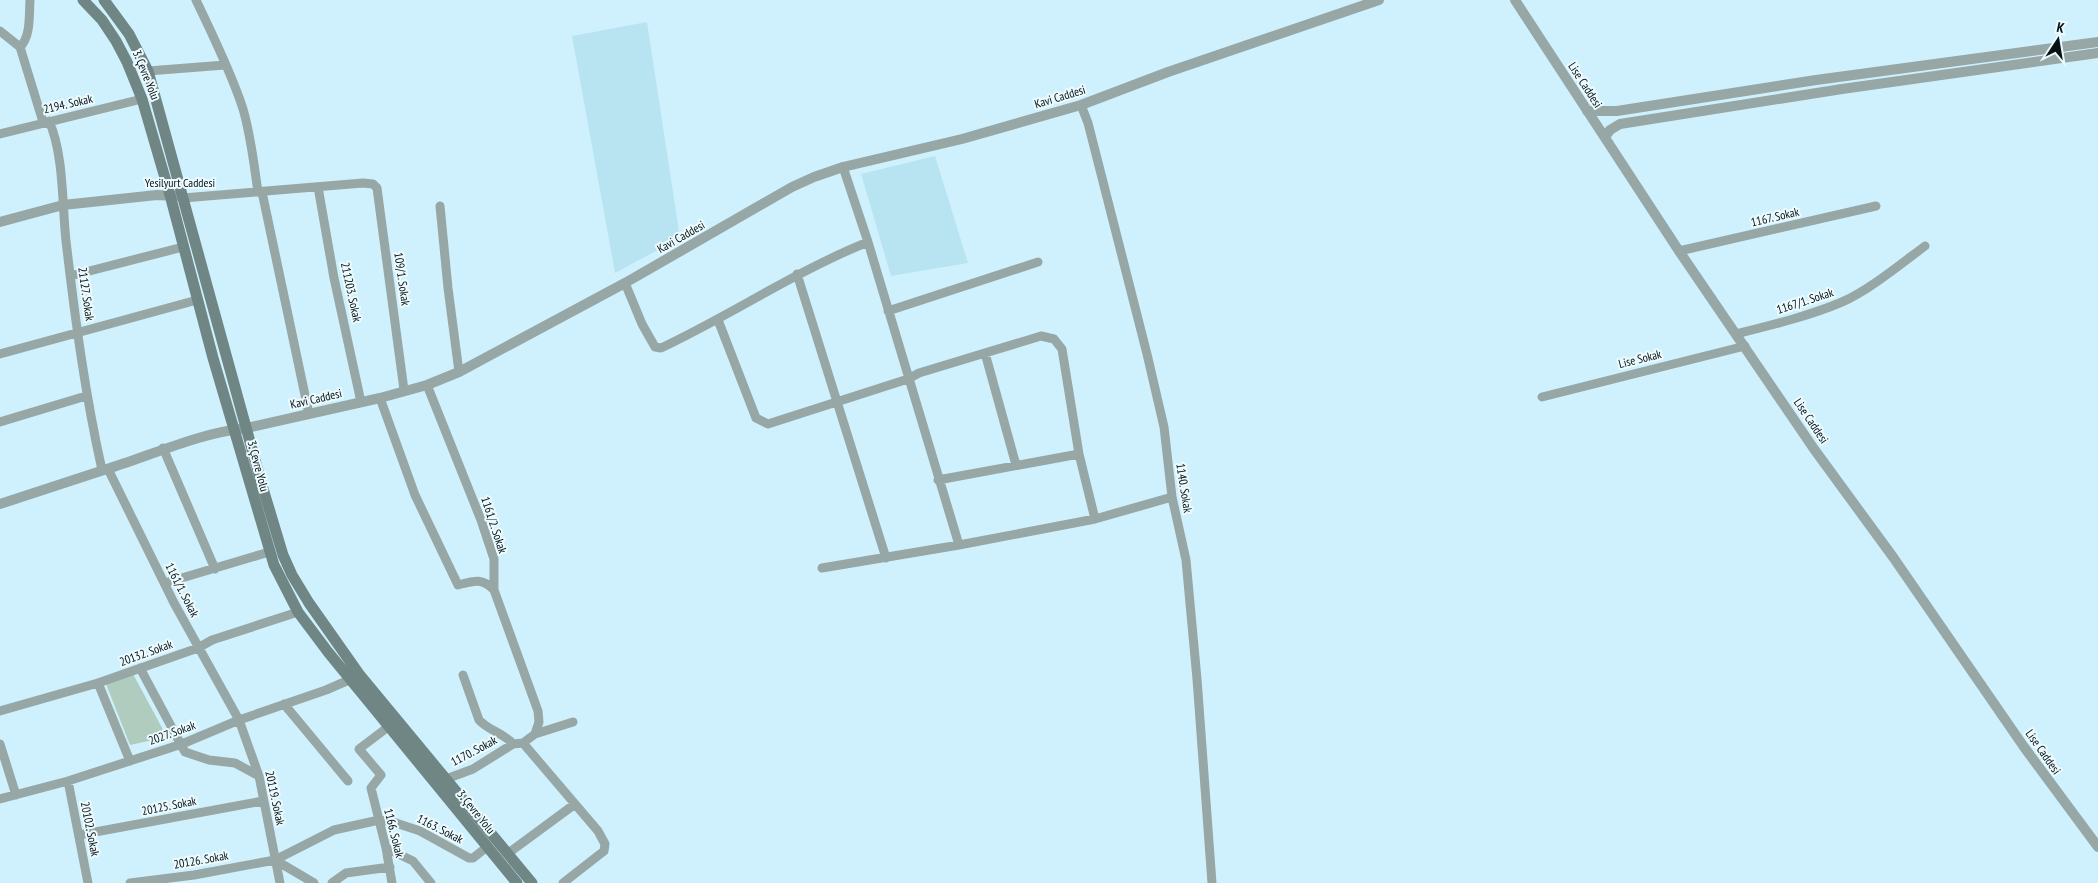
<svg xmlns="http://www.w3.org/2000/svg" width="2098" height="883" font-family="'PT Sans Narrow',sans-serif">
<style>
.built{fill:#b8e4f2}
.green{fill:#b0ccbe}
.lines{fill:none;stroke-linecap:round;stroke-linejoin:round}
.minor{stroke:#97a7a6;stroke-width:9}
.tertiary{stroke:#97a7a6;stroke-width:10}
.secondary{stroke:#6f8685;stroke-width:11}
.labels{text-anchor:middle;stroke-width:4;stroke-linejoin:round;paint-order:stroke}
.street-label{font-size:12px;fill:#051115;stroke:#edfbff}
</style>
<rect width="100%" height="100%" fill="#cff1fd"/>
<path class="built" d="M647 22 680 238 615 273 572 36Z
M935 156 968 263 891 276 861 174Z"/>
<path class="green" d="M133 674 167 737 130 745 106 684Z"/>
<g class="lines">
<path class="minor" d="M196 0C212 34 232 74 243 109 251 136 254 165 258 192
M0 31 20 47 43 122
M20 47C31 37 29 14 30 0
M148 71 225 65
M1081 105 1088 123 1147 354 1164 427 1172 497 1186 560 1197 679 1212 883
M49 121C64 154 62 205 66 241 75 318 85 394 102 470
M0 134 142 99
M843 167 868 242 959 545
M318 187 334 278 361 402
M262 192 309 414
M183 198 363 183 373 184 377 188 404 390
M440 206 448 288 459 372
M1679 251 1876 206
M797 274 886 558
M70 276 183 247
M625 283 642 324 655 347 661 348C731 315 796 271 868 242
M888 311 1038 262
M718 320 756 418 768 424 908 379 919 373 1041 336 1054 339 1062 349 1079 454 1095 519
M1736 334C1772 325 1809 316 1842 302 1868 291 1902 263 1925 246
M985 353 1016 465
M0 354 197 300
M427 385 481 520 494 559V590L538 711 539 722 535 734
M1542 397 1745 346
M380 398 415 495 458 585C473 581 482 577 494 590
M0 422 86 396
M163 448 215 569
M108 469 174 603 239 720 259 776 280 883
M938 480 1079 454
M822 568 959 545 1095 519 1172 497
M165 583 269 552
M140 668 185 752 209 760 235 763 259 776
M463 675 479 720C489 731 504 733 513 744
M98 683 130 761
M284 704 348 781
M0 711 98 683 198 648 212 640 298 612
M388 727 359 749 381 775 371 788 386 848 392 883
M523 743 598 831 605 844 604 851 563 883
M0 744 16 795
M446 779 473 769 513 744 523 743 535 734 573 722
M68 781 88 883
M0 799 68 781 182 744 239 720 326 690 349 680
M79 835 263 801
M386 848 413 861 431 883
M507 854 575 804
M275 860 314 883
M130 883 194 875 275 860 334 830 379 820 390 821 420 831 469 858H473L487 847
M332 883 346 873 390 867"/>
<path class="tertiary" d="M1515 0 1679 251 1814 449 1893 557 2024 747 2098 847
M1587 111H1617L1816 80 2098 42
M1605 137 1610 130 1620 124 1842 89 2098 53
M0 222 63 205 157 195 176 196
M0 504C37 492 73 480 110 468 155 454 199 433 247 428L380 398 427 385 459 372 625 283 792 187 814 177 843 167 962 139 1081 105 1168 72 1379 0"/>
<path class="secondary" d="M83 0 102 20 116 41 127 62 142 99 170 195 213 358 274 565 298 612 328 652 517 883
M104 0 129 34 148 71 261 482 283 555 292 575 309 603 359 674 532 883"/>
</g>
<g class="labels">
<g class="street-label">
<text transform="translate(146 75) rotate(68)" y="4">3. Çevre Yolu</text>
<text transform="translate(1585 85) rotate(57)" y="4">Lise Caddesi</text>
<text transform="translate(1060 97) rotate(-17)" y="4">Kavi Caddesi</text>
<text transform="translate(68 104) rotate(-13)" y="4">2194. Sokak</text>
<text x="180" y="187">Yesilyurt Caddesi</text>
<text transform="translate(1775 217) rotate(-13)" y="4">1167. Sokak</text>
<text transform="translate(681 237) rotate(-30)" y="4">Kavi Caddesi</text>
<text transform="translate(402 279) rotate(82)" y="4">109/1. Sokak</text>
<text transform="translate(351 292) rotate(78)" y="4">211203. Sokak</text>
<text transform="translate(86 294) rotate(82)" y="4">21127. Sokak</text>
<text transform="translate(1805 301) rotate(-18)" y="4">1167/1. Sokak</text>
<text transform="translate(1640 359) rotate(-14)" y="4">Lise Sokak</text>
<text transform="translate(316 399) rotate(-13)" y="4">Kavi Caddesi</text>
<text transform="translate(1811 421) rotate(56)" y="4">Lise Caddesi</text>
<text transform="translate(258 466) rotate(75)" y="4">3. Çevre Yolu</text>
<text transform="translate(1184 488) rotate(81)" y="4">1140. Sokak</text>
<text transform="translate(494 525) rotate(72)" y="4">1161/2. Sokak</text>
<text transform="translate(182 590) rotate(63)" y="4">1161/1. Sokak</text>
<text transform="translate(146 653) rotate(-20)" y="4">20132. Sokak</text>
<text transform="translate(172 733) rotate(-20)" y="4">2027. Sokak</text>
<text transform="translate(474 751) rotate(-28)" y="4">1170. Sokak</text>
<text transform="translate(2043 752) rotate(55)" y="4">Lise Caddesi</text>
<text transform="translate(275 798) rotate(78)" y="4">20119. Sokak</text>
<text transform="translate(169 806) rotate(-11)" y="4">20125. Sokak</text>
<text transform="translate(476 812) rotate(51)" y="4">3. Çevre Yolu</text>
<text transform="translate(90 829) rotate(79)" y="4">20102. Sokak</text>
<text transform="translate(440 829) rotate(27)" y="4">1163. Sokak</text>
<text transform="translate(394 833) rotate(76)" y="4">1166. Sokak</text>
<text transform="translate(201 860) rotate(-10)" y="4">20126. Sokak</text>
</g>
</g>
<g transform="translate(2058 40) rotate(12)" stroke="#edfbff" stroke-width="4" paint-order="stroke">
<path d="M0-4L9 19L0 12L-9 19Z" fill="#051115"/>
<text y="-8" font-size="14" font-weight="bold" text-anchor="middle" fill="#051115">K</text>
</g>
</svg>
